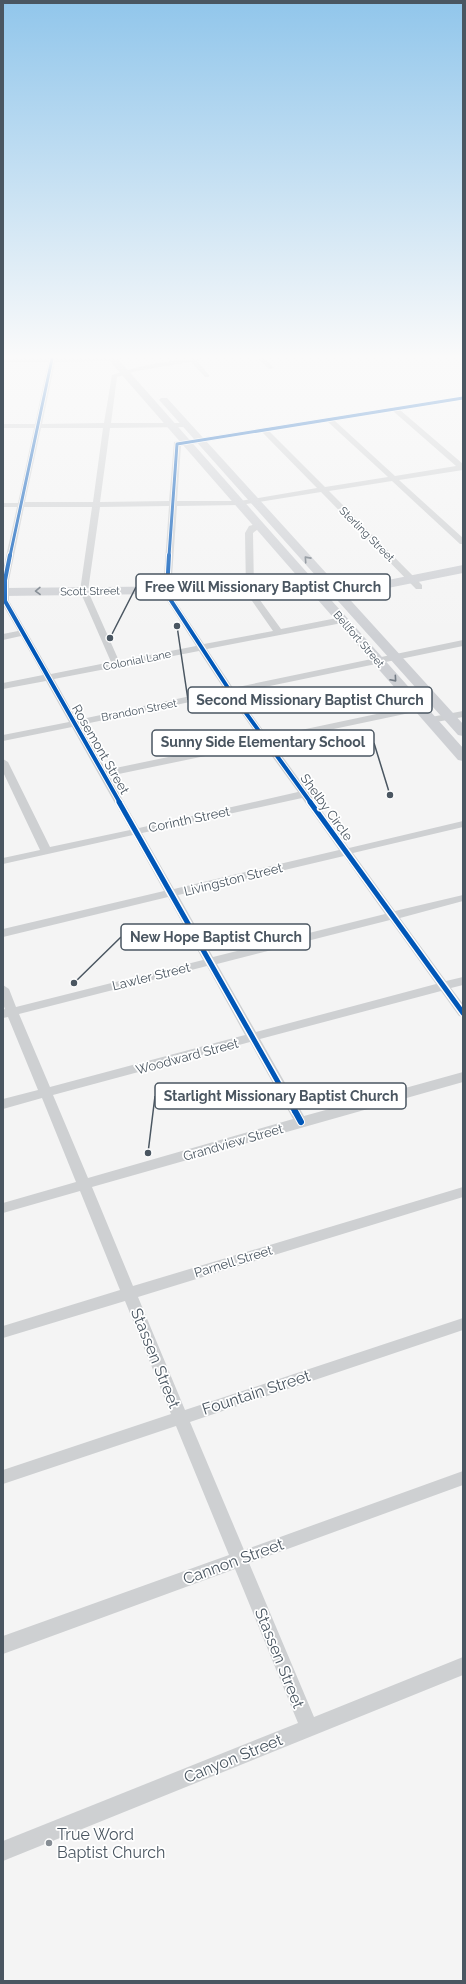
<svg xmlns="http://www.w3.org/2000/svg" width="466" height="1984" font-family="Raleway,sans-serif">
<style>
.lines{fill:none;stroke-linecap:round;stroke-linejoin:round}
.street{fill:#ced0d2;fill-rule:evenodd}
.secondary{fill:#ced0d4;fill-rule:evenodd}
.cycleway-far3-casing{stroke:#fff;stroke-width:4.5}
.cycleway-far2-casing{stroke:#fff;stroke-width:6}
.cycleway-far1-casing{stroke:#fff;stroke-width:8}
.cycleway-casing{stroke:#fff;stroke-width:8}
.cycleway-far3{stroke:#0057b8;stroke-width:3}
.cycleway-far2{stroke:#0057b8;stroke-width:4}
.cycleway-far1{stroke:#0057b8;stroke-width:5}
.cycleway{stroke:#0057b8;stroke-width:6}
.oneway{stroke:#727b84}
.poi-dot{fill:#868d94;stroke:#fff;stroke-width:1.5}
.labels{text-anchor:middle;stroke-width:3.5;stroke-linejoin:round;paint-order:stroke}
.far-street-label{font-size:11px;fill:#4a5661;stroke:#fff}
.street-label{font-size:13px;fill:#4a5661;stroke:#fff}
.near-street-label{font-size:16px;fill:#4a5661;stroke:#fff}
.near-poi-label{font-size:16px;fill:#4a5661;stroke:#fff;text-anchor:start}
.leader{fill:none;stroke:#4a5661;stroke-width:1.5}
.callout-dot{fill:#4a5661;stroke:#fff;stroke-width:1.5}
.callout{fill:#fff;stroke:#4a5661;stroke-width:1.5}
.callout-label{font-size:14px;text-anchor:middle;font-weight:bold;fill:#4a5661}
</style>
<rect width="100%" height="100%" fill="#f4f4f4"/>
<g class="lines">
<path class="street" d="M3 359H118L115 361 55 362 42 424 104 423 112 375C141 365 172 359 203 359L197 361 209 375V377H205L191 362 136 371 117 377 111 423H186L190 425 186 427 110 428 100 502 169 501 174 442 463 396V400L400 410 463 464V470L399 480 463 538V544H460L392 481 329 491 422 585V589H416L321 492 240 505 177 506 171 590 174 599 204 644 273 631 250 598 254 595 257 596 281 629 342 617 346 620 342 623 207 649 233 688 463 640V646L236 693 268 737 419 705 422 706 424 708 419 711 272 742 349 848 463 821V827L353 853 395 911 463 895V901L400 918 446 981 463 977V985L451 988 463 1004V1017L459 1016 441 991 260 1039 304 1116 463 1072V1082L92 1187 133 1286 463 1187V1197L138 1297 185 1410 463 1318V1330L190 1422 244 1550 463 1471V1485L249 1563 314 1717 463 1657V1675L3 1861V1841L298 1723 235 1569 3 1654V1636L229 1555 176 1426 3 1484V1470L171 1414 125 1301 3 1338V1326L120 1290 80 1191 3 1213V1203L76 1182 42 1098 3 1109V1099L38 1090 8 1017 3 1018V1010L5 1009 3 1004V985L9 989 16 1007 203 960 168 897 3 937V929L164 891 133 835 3 864V858L40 850 3 772V759L8 762 50 847 130 830 72 727 3 741V735L69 722 46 681 3 689V683L43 675 21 636 3 640V634L18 631 3 605V570L17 507H3V503H18L34 428H3V424H35L48 362H3ZM393 411 456 466 395 476 335 421ZM328 422 388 477 325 487 269 431ZM41 428H103L93 502H25ZM262 432 317 488 240 501H177L181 446ZM169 506 163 590 166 599 196 646 119 661 88 591 100 507ZM24 507H92L80 591 111 662 51 674 9 601V580ZM199 651 224 689 77 720 54 679ZM228 694 259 738 106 770 80 725ZM263 744 298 792 139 828 109 776ZM302 798 339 850 174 889 142 833ZM344 856 385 914 213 957 178 895ZM390 920 436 984 256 1032 217 964ZM207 966 245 1035 50 1087 19 1014ZM250 1042 293 1119 88 1178 53 1095Z
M258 359H265L274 368 269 369Z
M259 523 263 525 253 533 254 590 250 593 246 590 245 533 249 526Z
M463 711V717L431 723 426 720 431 717Z"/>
<path class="secondary" d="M108 359H118L318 585H324L161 402 159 400 161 398H167L337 585 388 580 463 565V573L388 588 343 592 463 724V736L458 735 330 592H324L463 748V761L458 760 311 592 3 596V588L305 585Z"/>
<defs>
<path id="cycleway-far3" d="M10 556 52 359
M169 556 177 444 463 398"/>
<path id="cycleway-far2" d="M10 555 5 580V601L120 803
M169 555 167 590 170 599 230 691 311 803"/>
<path id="cycleway-far1" d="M119 802 295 1112
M310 802 463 1013"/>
<path id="cycleway" d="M295 1111 301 1122"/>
</defs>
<use href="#cycleway-far3" class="cycleway-far3-casing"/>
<use href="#cycleway-far2" class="cycleway-far2-casing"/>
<use href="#cycleway-far1" class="cycleway-far1-casing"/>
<use href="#cycleway" class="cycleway-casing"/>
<use href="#cycleway-far3" class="cycleway-far3"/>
<use href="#cycleway-far2" class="cycleway-far2"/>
<use href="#cycleway-far1" class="cycleway-far1"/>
<use href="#cycleway" class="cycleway"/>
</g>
<defs><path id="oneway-chevron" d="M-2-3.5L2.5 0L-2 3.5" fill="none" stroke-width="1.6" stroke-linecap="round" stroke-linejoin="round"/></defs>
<g class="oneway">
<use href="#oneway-chevron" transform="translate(307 559) rotate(-132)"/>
<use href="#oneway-chevron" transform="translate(38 591) rotate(179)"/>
<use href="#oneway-chevron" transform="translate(394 679) rotate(49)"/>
</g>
<linearGradient id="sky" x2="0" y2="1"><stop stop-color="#91c6eb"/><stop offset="0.56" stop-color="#fafafa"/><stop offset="1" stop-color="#fafafa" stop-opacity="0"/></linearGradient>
<rect width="466" height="637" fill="url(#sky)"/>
<circle class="poi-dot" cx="49" cy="1843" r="4"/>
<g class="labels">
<g class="far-street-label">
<text transform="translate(367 534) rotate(45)" y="4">Sterling Street</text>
<text transform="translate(90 591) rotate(-1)" y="4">Scott Street</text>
<text transform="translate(359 639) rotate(49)" y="4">Bellfort Street</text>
<text transform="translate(137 660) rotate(-11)" y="4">Colonial Lane</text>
<text transform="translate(139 710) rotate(-11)" y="4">Brandon Street</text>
</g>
<g class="street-label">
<text transform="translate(101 749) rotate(60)" y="5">Rosemont Street</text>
<text transform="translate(327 807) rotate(54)" y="5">Shelby Circle</text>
<text transform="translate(189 819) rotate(-12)" y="5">Corinth Street</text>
<text transform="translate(233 879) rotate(-14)" y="5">Livingston Street</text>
<text transform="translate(151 976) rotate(-14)" y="5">Lawler Street</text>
<text transform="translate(187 1056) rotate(-15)" y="5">Woodward Street</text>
<text transform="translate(233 1142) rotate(-16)" y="5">Grandview Street</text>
<text transform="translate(233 1261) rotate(-17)" y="5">Parnell Street</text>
</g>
<g class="near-street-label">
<text transform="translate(156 1358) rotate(68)" y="6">Stassen Street</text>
<text transform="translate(256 1392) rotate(-18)" y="6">Fountain Street</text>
<text transform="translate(233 1561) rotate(-20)" y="6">Cannon Street</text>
<text transform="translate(280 1658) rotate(68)" y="6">Stassen Street</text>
<text transform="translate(233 1758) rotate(-22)" y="6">Canyon Street</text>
</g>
<g class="near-poi-label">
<text x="57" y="1840">True Word<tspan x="57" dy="18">Baptist Church</tspan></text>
</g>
</g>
<path class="leader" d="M110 638L136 587M177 626L188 700M390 795L374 743M74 983L121 937M148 1153L155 1096"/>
<g class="callout-dot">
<circle cx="110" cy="638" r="4"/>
<circle cx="177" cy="626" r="4"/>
<circle cx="390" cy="795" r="4"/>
<circle cx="74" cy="983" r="4"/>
<circle cx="148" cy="1153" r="4"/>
</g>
<g class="callout">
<rect x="136" y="574" width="254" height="26" rx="4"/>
<rect x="188" y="687" width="244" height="26" rx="4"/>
<rect x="152" y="730" width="222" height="26" rx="4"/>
<rect x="121" y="924" width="189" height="26" rx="4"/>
<rect x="155" y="1083" width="251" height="26" rx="4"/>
</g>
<g class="callout-label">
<text x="263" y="592">Free Will Missionary Baptist Church</text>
<text x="310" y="705">Second Missionary Baptist Church</text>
<text x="263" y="747">Sunny Side Elementary School</text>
<text x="216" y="942">New Hope Baptist Church</text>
<text x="281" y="1101">Starlight Missionary Baptist Church</text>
</g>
<rect width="466" height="1984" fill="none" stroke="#4a5661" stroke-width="8"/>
</svg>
